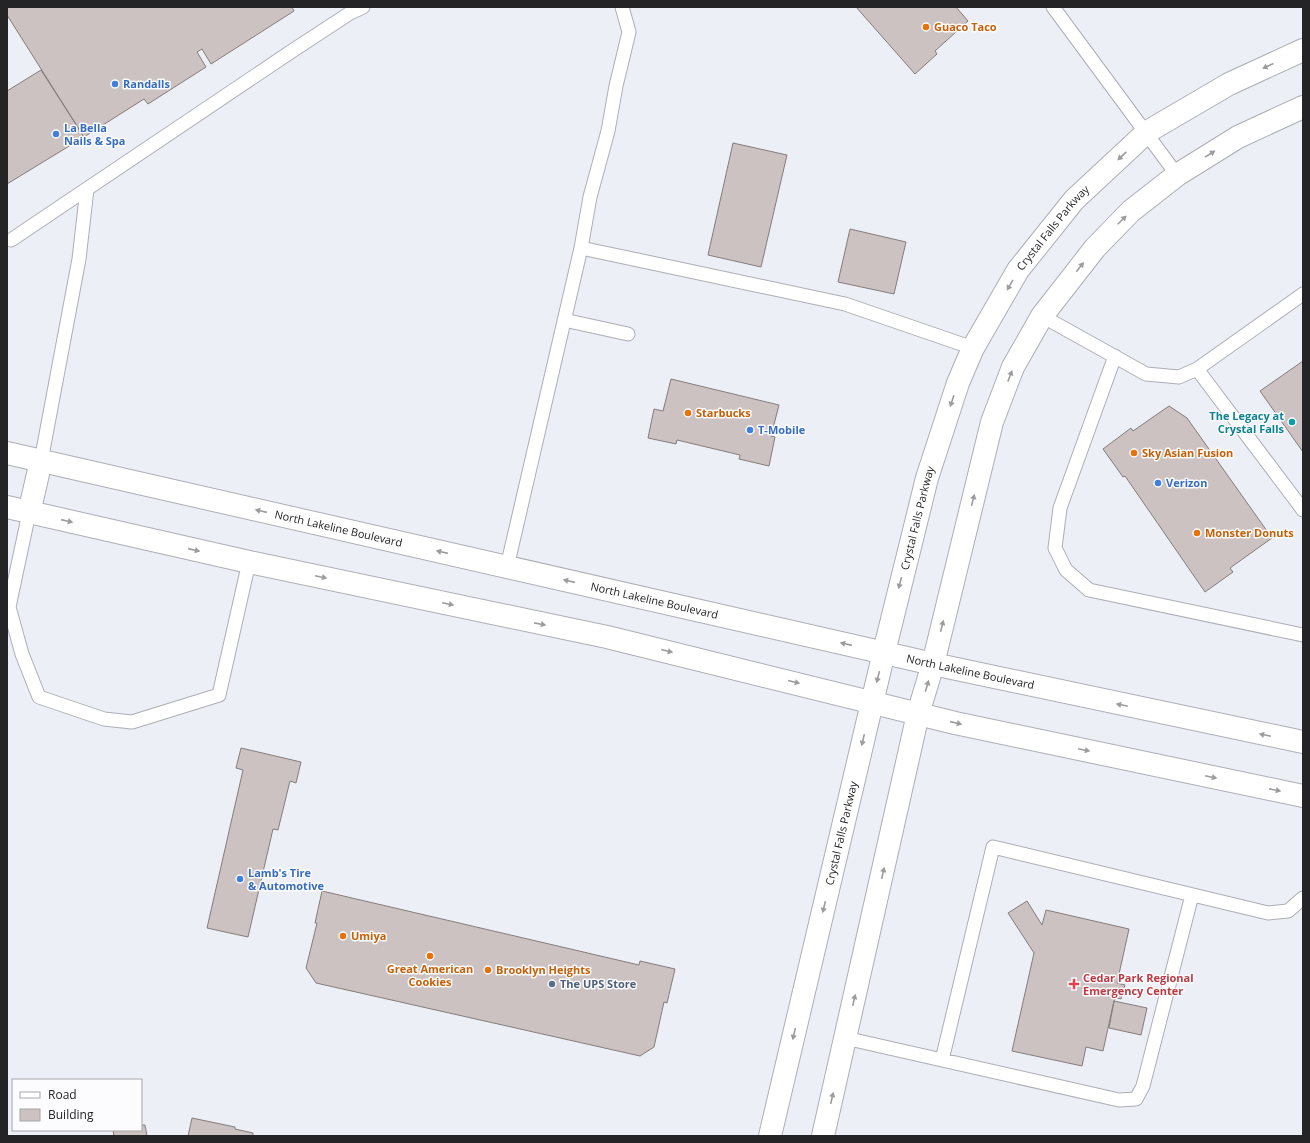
<svg xmlns="http://www.w3.org/2000/svg" width="1310" height="1143" font-family="'Open Sans',sans-serif">
<style>
.building{fill:#cbc2c1;stroke:#847c7b}
.lines{fill:none;stroke-linecap:round;stroke-linejoin:round}
.service-casing{stroke:#adaeb5;stroke-width:15}
.tertiary-casing{stroke:#adaeb5;stroke-width:24}
.secondary-casing{stroke:#adaeb5;stroke-width:24}
.service{stroke:#fff;stroke-width:13}
.tertiary{stroke:#fff;stroke-width:22}
.secondary{stroke:#fff;stroke-width:22}
.oneway{fill:#9c9c9e}
.food-dot{fill:#e8710a;stroke:#fcfcfe;stroke-width:1.5}
.shop-dot{fill:#3f7fe0;stroke:#fcfcfe;stroke-width:1.5}
.culture-dot{fill:#0f9aa8;stroke:#fcfcfe;stroke-width:1.5}
.service-dot{fill:#5c6f8a;stroke:#fcfcfe;stroke-width:1.5}
.health-dot{fill:#e0444e;stroke:#fcfcfe;stroke-width:1.5}
.labels{text-anchor:middle;stroke-width:3;stroke-linejoin:round;paint-order:stroke}
.food-label{font-size:11px;font-weight:bold;fill:#c56008;stroke:#fcfcfe;text-anchor:start}
.shop-label{font-size:11px;font-weight:bold;fill:#366cbe;stroke:#fcfcfe;text-anchor:start}
.street-label{font-size:11px;fill:#242427;stroke:#fcfcfe}
.culture-label{font-size:11px;font-weight:bold;fill:#0d838f;stroke:#fcfcfe;text-anchor:end}
.health-label{font-size:11px;font-weight:bold;fill:#be3a42;stroke:#fcfcfe;text-anchor:start}
.service-label{font-size:11px;font-weight:bold;fill:#4e5e75;stroke:#fcfcfe;text-anchor:start}
</style>
<rect width="100%" height="100%" fill="#edeff6"/>
<path class="building" d="M7 7H292L294 11 211 64 202 49 197 52 206 67 148 104 144 99 84 137 7 15Z
M856 7H956L968 21 935 51 937 54 915 74Z
M41 70 84 137 7 184V91Z
M733 143 787 155 761 267 708 255Z
M850 229 906 242 894 294 838 282Z
M1303 361V452L1260 391Z
M671 379 779 405 771 436 775 437 769 466 739 459 740 455 677 440 676 444 648 438 654 409 663 411Z
M1169 406 1187 418 1272 538 1230 568 1233 572 1205 592 1125 476 1123 477 1103 449 1131 428 1133 431Z
M241 748 301 762 296 783 290 781 278 830 273 829 248 937 207 928 243 770 236 768Z
M322 891 639 965 640 961 675 969 667 1003 664 1002 654 1047 640 1056 316 983 306 968 317 923H315Z
M1027 901 1042 925 1046 910 1129 929 1117 983 1125 985 1121 999 1116 998 1114 1001 1103 1051 1086 1047 1082 1066 1012 1051 1034 953 1008 913Z
M1114 1001 1147 1008 1141 1035 1109 1028Z
M192 1118 235 1127V1129L253 1133V1136H188Z
M141 1125H145L147 1136H114L113 1130H141Z"/>
<g class="lines">
<defs>
<path id="service" d="M1053 7 1177 175
M11 240 289 53 350 13 363 7
M581 248 845 304 973 348
M1303 294 1197 369 1303 510
M1042 316 1146 374 1179 377 1197 369
M564 320 628 334
M1115 356 1060 508 1055 548 1066 570 1089 590 1303 635
M41 461 79 259 87 189
M29 513 9 607 22 654 39 697 104 719 132 722 219 695 249 562
M507 567 581 248 590 197 608 131 616 86 629 32 622 7
M845 1038 1119 1100 1136 1099 1143 1086 1192 895
M942 1060 993 847 1268 913 1288 911 1303 898"/>
<g id="tertiary">
<path id="s1" d="M884 652 927 478 958 383 973 348 1018 270 1074 200 1147 132 1229 84 1303 50"/>
<path d="M933 664 992 422 1013 367 1042 316 1095 248 1131 211 1177 175 1238 137 1303 107"/>
</g>
<g id="secondary">
<path id="s2" d="M7 453 933 664 1303 742"/>
<path d="M7 507 249 562 607 637 955 723 1303 796"/>
<path d="M29 513 41 461"/>
<path id="s3" d="M770 1136 884 652"/>
<path d="M823 1136 918 714 933 664"/>
</g>
</defs>
<use href="#service" class="service-casing"/>
<use href="#tertiary" class="tertiary-casing"/>
<use href="#secondary" class="secondary-casing"/>
<use href="#service" class="service"/>
<use href="#tertiary" class="tertiary"/>
<use href="#secondary" class="secondary"/>
</g>
<defs><path id="oneway-solid" d="M-6-.8H1V-3.2L6.5 0L1 3.2V.8H-6Z"/></defs>
<g class="oneway">
<use href="#oneway-solid" transform="translate(1268 66) rotate(155)"/>
<use href="#oneway-solid" transform="translate(1210 154) rotate(-32)"/>
<use href="#oneway-solid" transform="translate(1122 156) rotate(137)"/>
<use href="#oneway-solid" transform="translate(1122 220) rotate(-45)"/>
<use href="#oneway-solid" transform="translate(1080 267) rotate(-52)"/>
<use href="#oneway-solid" transform="translate(1010 285) rotate(120)"/>
<use href="#oneway-solid" transform="translate(1010 376) rotate(-69)"/>
<use href="#oneway-solid" transform="translate(952 401) rotate(108)"/>
<use href="#oneway-solid" transform="translate(973 500) rotate(-76)"/>
<use href="#oneway-solid" transform="translate(261 511) rotate(-167)"/>
<use href="#oneway-solid" transform="translate(67 521) rotate(13)"/>
<use href="#oneway-solid" transform="translate(194 550) rotate(13)"/>
<use href="#oneway-solid" transform="translate(442 552) rotate(-167)"/>
<use href="#oneway-solid" transform="translate(321 577) rotate(12)"/>
<use href="#oneway-solid" transform="translate(569 581) rotate(-167)"/>
<use href="#oneway-solid" transform="translate(900 583) rotate(104)"/>
<use href="#oneway-solid" transform="translate(448 604) rotate(12)"/>
<use href="#oneway-solid" transform="translate(540 624) rotate(11)"/>
<use href="#oneway-solid" transform="translate(942 626) rotate(-76)"/>
<use href="#oneway-solid" transform="translate(846 644) rotate(-167)"/>
<use href="#oneway-solid" transform="translate(667 651) rotate(14)"/>
<use href="#oneway-solid" transform="translate(878 677) rotate(104)"/>
<use href="#oneway-solid" transform="translate(794 682) rotate(14)"/>
<use href="#oneway-solid" transform="translate(927 686) rotate(-74)"/>
<use href="#oneway-solid" transform="translate(1122 705) rotate(-168)"/>
<use href="#oneway-solid" transform="translate(956 723) rotate(13)"/>
<use href="#oneway-solid" transform="translate(1265 735) rotate(-168)"/>
<use href="#oneway-solid" transform="translate(863 740) rotate(103)"/>
<use href="#oneway-solid" transform="translate(1084 750) rotate(12)"/>
<use href="#oneway-solid" transform="translate(1211 777) rotate(12)"/>
<use href="#oneway-solid" transform="translate(1275 790) rotate(11)"/>
<use href="#oneway-solid" transform="translate(883 873) rotate(-77)"/>
<use href="#oneway-solid" transform="translate(824 907) rotate(103)"/>
<use href="#oneway-solid" transform="translate(854 1000) rotate(-77)"/>
<use href="#oneway-solid" transform="translate(794 1034) rotate(103)"/>
<use href="#oneway-solid" transform="translate(832 1098) rotate(-77)"/>
</g>
<g class="food-dot">
<circle cx="926" cy="27" r="4"/>
<circle cx="688" cy="413" r="4"/>
<circle cx="1134" cy="453" r="4"/>
<circle cx="1197" cy="533" r="4"/>
<circle cx="343" cy="936" r="4"/>
<circle cx="430" cy="956" r="4"/>
<circle cx="488" cy="970" r="4"/>
</g>
<g class="shop-dot">
<circle cx="115" cy="84" r="4"/>
<circle cx="56" cy="134" r="4"/>
<circle cx="750" cy="430" r="4"/>
<circle cx="1158" cy="483" r="4"/>
<circle cx="240" cy="879" r="4"/>
</g>
<circle class="culture-dot" cx="1292" cy="422" r="4"/>
<circle class="service-dot" cx="552" cy="984" r="4"/>
<path class="health-dot" d="M1072 978h4v4h4v4h-4v4h-4v-4h-4v-4h4z"/>
<g class="labels">
<g class="food-label">
<text x="934" y="31">Guaco Taco</text>
<text x="696" y="417">Starbucks</text>
<text x="1142" y="457">Sky Asian Fusion</text>
<text x="1205" y="537">Monster Donuts</text>
<text x="351" y="940">Umiya</text>
<text x="430" y="973" text-anchor="middle">Great American<tspan x="430" dy="13">Cookies</tspan></text>
<text x="496" y="974">Brooklyn Heights</text>
</g>
<g class="shop-label">
<text x="123" y="88">Randalls</text>
<text x="64" y="132">La Bella<tspan x="64" dy="13">Nails &amp; Spa</tspan></text>
<text x="758" y="434">T-Mobile</text>
<text x="1166" y="487">Verizon</text>
<text x="248" y="877">Lamb's Tire<tspan x="248" dy="13">&amp; Automotive</tspan></text>
</g>
<g class="street-label">
<text dy="4" stroke="none"><textPath href="#s1" startOffset="462">Crystal Falls Parkway</textPath></text>
<text dy="4" stroke="none"><textPath href="#s1" startOffset="138">Crystal Falls Parkway</textPath></text>
<text dy="4" stroke="none"><textPath href="#s2" startOffset="340">North Lakeline Boulevard</textPath></text>
<text dy="4" stroke="none"><textPath href="#s2" startOffset="664">North Lakeline Boulevard</textPath></text>
<text dy="4" stroke="none"><textPath href="#s2" startOffset="988">North Lakeline Boulevard</textPath></text>
<text dy="4" stroke="none"><textPath href="#s3" startOffset="311">Crystal Falls Parkway</textPath></text>
</g>
<g class="culture-label">
<text x="1284" y="420">The Legacy at<tspan x="1284" dy="13">Crystal Falls</tspan></text>
</g>
<g class="health-label">
<text x="1083" y="982">Cedar Park Regional<tspan x="1083" dy="13">Emergency Center</tspan></text>
</g>
<g class="service-label">
<text x="560" y="988">The UPS Store</text>
</g>
</g>
<rect width="1310" height="1143" fill="none" stroke="#242427" stroke-width="16"/>
<rect x="12" y="1079" width="130" height="52" fill="#fcfcfe" stroke="#a6a6a8"/>
<rect x="20" y="1092" width="20" height="6" fill="#ffffff" stroke="#a6a6a8"/>
<text x="48" y="1099" font-size="12" fill="#242427">Road</text>
<rect x="20" y="1109" width="20" height="12" fill="#cbc2c1" stroke="#a6a6a8"/>
<text x="48" y="1119" font-size="12" fill="#242427">Building</text>
</svg>
